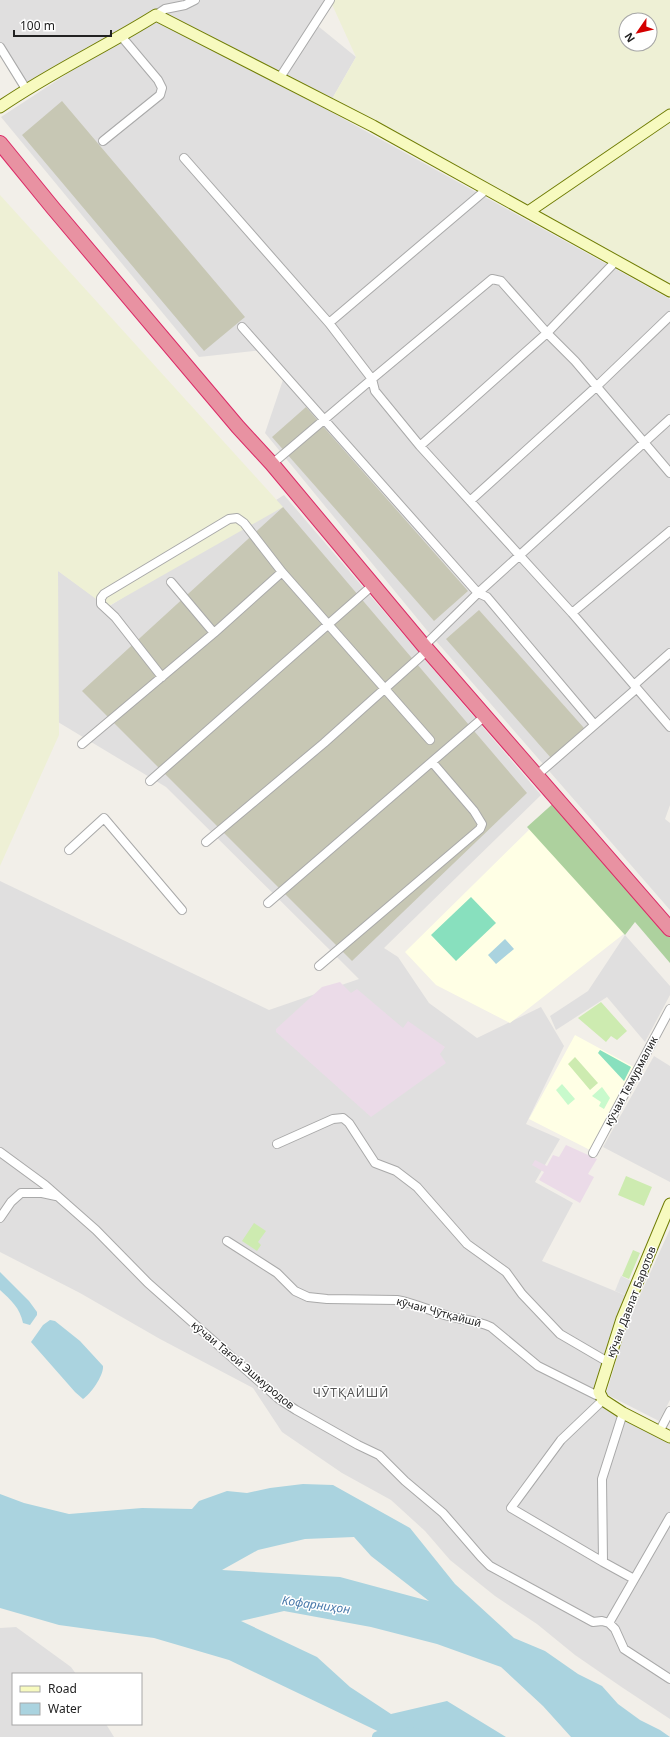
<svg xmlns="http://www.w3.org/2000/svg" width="670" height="1737" font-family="'Noto Sans',sans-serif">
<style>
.residential{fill:#e0dfdf}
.industrial{fill:#ebdbe8}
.education{fill:#ffffe5}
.construction{fill:#c7c7b4}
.farmland{fill:#eef0d5;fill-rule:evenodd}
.grass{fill:#cdebb0}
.forest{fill:#add19e}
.park{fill:#c8facc}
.pitch{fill:#88e0be}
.parking{fill:#e2e2e2}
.water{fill:#aad3df;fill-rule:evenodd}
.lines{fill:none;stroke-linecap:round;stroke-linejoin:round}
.river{stroke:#aad3df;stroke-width:12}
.street-casing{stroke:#a9a9a9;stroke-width:10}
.secondary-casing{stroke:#707d05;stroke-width:13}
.highway-casing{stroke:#dc2a67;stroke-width:16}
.street{stroke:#fff;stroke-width:8}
.secondary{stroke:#f7fabf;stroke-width:11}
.highway{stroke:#e892a2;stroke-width:14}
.labels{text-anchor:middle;stroke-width:3;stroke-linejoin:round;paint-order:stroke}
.street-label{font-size:11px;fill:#222;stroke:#fff}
.neighbourhood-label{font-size:12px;letter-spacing:1px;fill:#555;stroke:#fff}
.water-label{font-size:12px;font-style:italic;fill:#4a7aab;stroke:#fff}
</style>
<rect width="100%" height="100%" fill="#f2efe9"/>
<path class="residential" d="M0 0H334L318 26 356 57 332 99 153 10 28 85 0 43Z
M159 21 331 112 670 299V805L665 819 670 823V910L430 634 265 433 285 374 264 350 199 357 1 117 105 49Z
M284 495 541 795 384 948 398 957 429 1003 477 1038 541 1007 564 1046 526 1124 560 1139 535 1182 573 1203 542 1261 627 1296 594 1398 670 1437V1719L623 1688 575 1655 537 1624 495 1596 450 1560 425 1531 391 1500 342 1473 282 1432 253 1388 160 1339 80 1293 0 1252V881L269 1010 359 979 166 787 53 719 57 570 108 607Z
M625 935 670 986V995L645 1042 607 997 556 1030 550 1016 588 991Z
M654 1056 670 1066V1182L603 1147Z
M670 1229V1400L659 1421 606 1394 628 1322Z
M16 1627 71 1667 76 1674H13V1724H106L114 1737H0V1628Z"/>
<path class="industrial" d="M340 982 351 993 357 989 403 1028 408 1021 445 1047 440 1054 446 1063 371 1117 276 1032V1029L322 987Z
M566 1145 597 1159 588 1174 594 1177 580 1203 539 1180 544 1172 532 1165 535 1160 547 1166 553 1155 559 1157Z"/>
<path class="education" d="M536 823 630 929 510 1023 436 985 405 952Z
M575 1035 634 1067 590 1150 529 1119Z"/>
<path class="construction" d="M62 101 245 317 204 351 22 135Z
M306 407 468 591 434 621 272 437Z
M283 507 527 793 352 961 82 691Z
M479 610 584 728 551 758 446 639Z"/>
<path class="farmland" d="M330 0H670V292L332 99 356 57ZM626 20H650V44H626Z
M0 195 283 507 107 607 58 571 59 735 0 866Z"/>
<path class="grass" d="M601 1002 627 1031 617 1040 611 1036 606 1042 578 1018Z
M575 1057 598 1083 590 1090 568 1064Z
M626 1176 652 1187 644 1206 618 1195Z
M254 1223 266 1231 258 1242 261 1245 257 1251 242 1241Z
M633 1250 640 1253 629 1279 622 1276Z"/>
<path class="forest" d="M557 800 670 933V963L635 922 625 935 527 827Z"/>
<path class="park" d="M562 1084 575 1099 568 1105 556 1090Z
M602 1087 610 1098 604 1109 599 1106 601 1102 592 1096Z"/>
<path class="pitch" d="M471 897 496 923 456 961 431 935Z
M600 1050 631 1067 624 1081 598 1053Z"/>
<path class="parking" d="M621 1276 633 1282 628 1296 615 1291Z"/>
<path class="water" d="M505 939 514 949 496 964 488 955Z
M0 1272 29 1301 37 1312V1315L30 1325 23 1323C20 1308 11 1300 0 1290Z
M50 1320 55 1321 80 1341 103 1366C104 1375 91 1394 83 1399L75 1392 31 1342 43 1325Z
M303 1484 333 1485 410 1528 455 1584 514 1638 545 1651 578 1674 602 1686 618 1704 640 1720 660 1730 670 1737H571L543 1706 501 1667 437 1644 371 1627 284 1611 241 1621 317 1657 350 1687 391 1714 447 1701 506 1737H390L229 1660 154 1638 59 1625 0 1608V1494L24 1503 69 1514 142 1508 192 1509 199 1501 227 1491 247 1493 270 1488ZM354 1537 371 1556 429 1601 340 1577 222 1570 258 1550 305 1539Z"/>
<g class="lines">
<path class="river" d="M378 1737C395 1733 410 1731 426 1737"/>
<defs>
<path id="street" d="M156 15 165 9 185 5 195 0
M0 47 26 89
M279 79 330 0
M103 141 160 95 162 88 158 80 121 36
M184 158 329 323 372 379 272 464
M329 323 487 189
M242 327 478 593 487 597 594 724
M420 446 547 333 616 261
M670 473 575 361 547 333 501 281 492 279 372 379 375 391 420 446 572 613 670 727
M470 501 596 387 670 316
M171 582 214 633
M572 613 670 531
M424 646 478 593 670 419
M162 677 115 617 101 604V598L104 594 229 519 237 518 244 523 282 572 430 740
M634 685 670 653
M82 744 214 633 282 572
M537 775 636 689
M150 781 373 585
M206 842 324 743 428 650
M69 850 104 818 182 910
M268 903 485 716
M319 966 480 829 482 824 474 811 432 762
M277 1144 333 1119 343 1118 349 1123 375 1163 396 1171 417 1187 467 1244 506 1272 522 1294 560 1334 608 1362
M0 1152 45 1185 96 1230 148 1283 279 1399 296 1410 358 1445 379 1455 405 1481 443 1513 481 1557 490 1566 593 1622 602 1621 609 1623 615 1629 624 1649 670 1679
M593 1153 670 1009
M0 1218 11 1202 21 1193H42L56 1196
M227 1241 277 1273 295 1291 308 1297 327 1299 397 1300C414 1303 431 1311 448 1316 463 1320 476 1320 491 1327L538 1366 596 1395H600
M603 1400 561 1440 511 1508 603 1562 602 1479 623 1413
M659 1432 670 1411
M603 1562 634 1579
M609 1623 670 1517"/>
<path id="secondary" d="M0 107C49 73 105 47 156 15L373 126 670 291
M528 212 670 115
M670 1204 622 1319 599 1392 603 1400 623 1413 670 1437"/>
<path id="highway" d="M0 143 53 208 238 427 272 464 424 646 670 929"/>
</defs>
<use href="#street" class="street-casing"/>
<use href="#secondary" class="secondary-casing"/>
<use href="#highway" class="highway-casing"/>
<use href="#street" class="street"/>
<use href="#secondary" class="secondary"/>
<use href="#highway" class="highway"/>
</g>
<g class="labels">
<g class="street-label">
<text transform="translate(631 1081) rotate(-62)" y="4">кӯчаи Темурмалик</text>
<text transform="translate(631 1302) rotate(-69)" y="4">кӯчаи Давлат Баротов</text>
<text transform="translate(439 1312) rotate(15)" y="4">кӯчаи Чӯтқайшӣ</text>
<text transform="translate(243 1365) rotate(40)" y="4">кӯчаи Тағой Эшмуродов</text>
</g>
<g class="neighbourhood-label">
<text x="351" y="1397">ЧӮТҚАЙШӢ</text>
</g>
<g class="water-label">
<text transform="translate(316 1605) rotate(8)" y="4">Кофарниҳон</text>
</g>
</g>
<rect x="12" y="1673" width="130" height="52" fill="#ffffff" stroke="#a7a7a7"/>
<rect x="20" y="1686" width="20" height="6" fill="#f7fabf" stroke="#a7a7a7"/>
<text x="48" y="1693" font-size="12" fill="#222222">Road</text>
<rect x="20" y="1703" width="20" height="12" fill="#aad3df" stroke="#a7a7a7"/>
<text x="48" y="1713" font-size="12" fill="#222222">Water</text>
<g transform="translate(638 32) rotate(236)"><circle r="19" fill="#ffffff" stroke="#a7a7a7"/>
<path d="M0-3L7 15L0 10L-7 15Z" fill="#d40000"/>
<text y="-6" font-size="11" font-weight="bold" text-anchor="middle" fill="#222222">N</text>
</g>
<path d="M14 30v6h97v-6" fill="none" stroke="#222222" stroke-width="2"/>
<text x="20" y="30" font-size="12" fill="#222222" stroke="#ffffff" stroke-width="3" paint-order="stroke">100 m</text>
</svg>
